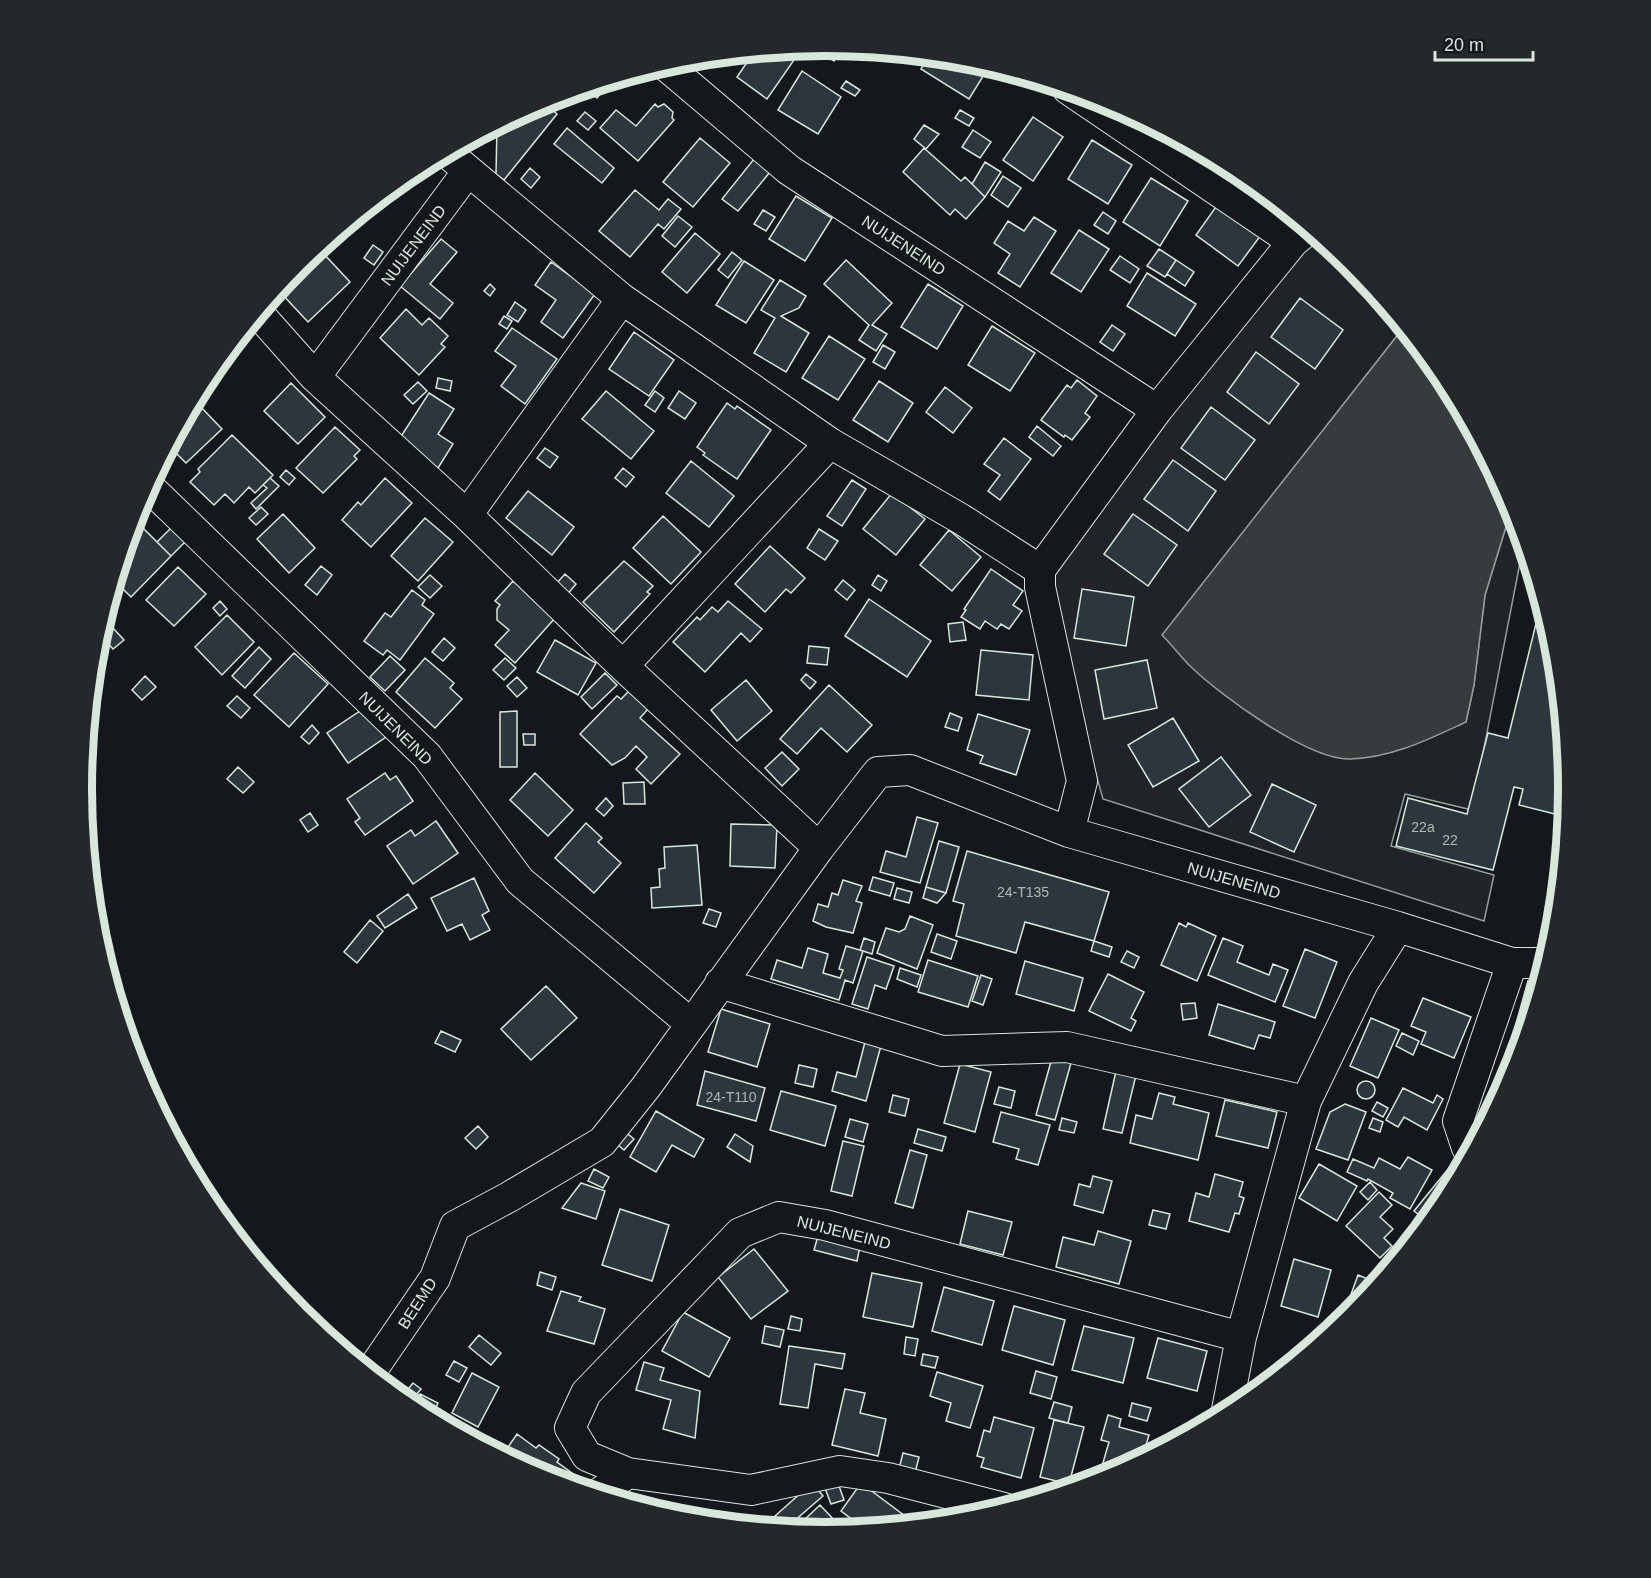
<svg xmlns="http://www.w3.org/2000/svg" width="1651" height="1578" font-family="Helvetica,sans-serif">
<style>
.green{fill:#202428;stroke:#939e99;stroke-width:1.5}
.water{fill:#363b3e;stroke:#939e99;stroke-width:1.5}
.building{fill:#2c363c;stroke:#d8e6dc;stroke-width:1.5}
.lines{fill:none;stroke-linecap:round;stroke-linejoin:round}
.street-casing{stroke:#d8e6dc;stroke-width:32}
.street{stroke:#14181c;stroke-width:30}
.labels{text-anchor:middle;stroke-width:4.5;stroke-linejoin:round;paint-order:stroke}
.number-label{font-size:14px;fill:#adbab4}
.street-label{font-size:16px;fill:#d8e6dc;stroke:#14181c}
.rim{fill:none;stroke:#d8e6dc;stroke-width:8}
</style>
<rect width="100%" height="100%" fill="#14181c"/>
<path class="green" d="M1310 229 1352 263 1404 327 1163 635 1466 722 1474 685 1485 595 1513 504 1524 542 1472 810 1405 794 1391 846 1494 875 1484 921 1103 799 1052 618 1053 582 1061 551Z"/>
<path class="water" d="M1404 327 1444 376 1513 504 1485 595 1474 685 1466 722C1429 739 1392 758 1350 759 1308 760 1220 695 1190 666 1180 656 1172 645 1162 635Z"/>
<path class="building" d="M826 45 843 47 834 61 817 50 820 46Z
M794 48 797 50 794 60 767 99 737 77 754 52Z
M929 55 971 59 990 65 969 99 921 69Z
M802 71 841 97 818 134 778 110Z
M612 80 597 98 585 88Z
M846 81 860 90 855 96 841 88Z
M542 101 557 114 504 180 496 174 497 125Z
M655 104 658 107 664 104 673 112 672 118 674 120 638 161 600 128 616 110 636 126Z
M960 110 974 118 969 126 955 118Z
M585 112 596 121 588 130 577 121Z
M1033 117 1063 137 1033 181 1003 160Z
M924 125 939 134 926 149 914 139Z
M567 128 614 168 602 183 554 144Z
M973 130 991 142 980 158 962 147Z
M700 138 730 163 693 207 663 182Z
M1092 140 1132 165 1108 204 1068 179Z
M924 148 961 181 965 177 985 197 966 219 955 209 950 215 903 172Z
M754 159 770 172 738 211 722 199Z
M985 162 1001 172 985 197 972 184Z
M530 168 540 177 531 188 521 179Z
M1003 176 1021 188 1008 207 991 195Z
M1151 178 1188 201 1160 246 1123 222Z
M635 190 659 210 668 199 681 209 664 229 658 224 630 257 599 231Z
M796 196 832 218 805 261 769 239Z
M1218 204 1261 235 1238 266 1196 235Z
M763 210 775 217 766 231 754 224Z
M1103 212 1116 221 1108 234 1094 225Z
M678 216 692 227 675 247 662 236Z
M1034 217 1056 231 1020 287 998 273 1010 254 994 243 1008 221 1024 231Z
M1079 230 1109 249 1081 292 1051 273Z
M695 233 720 254 687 293 662 272Z
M441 239 457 252 430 284 453 303 440 319 400 286Z
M373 245 383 252 374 265 364 258Z
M1159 249 1176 260 1165 277 1147 266Z
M1337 251 1352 263 1361 274 1352 283 1329 258Z
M732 252 742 260 728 278 718 270Z
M323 253 350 282 308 322 281 293Z
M1120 256 1139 269 1130 283 1110 270Z
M846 260 892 303 872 325 887 334 876 351 859 340 869 325 824 284Z
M1176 260 1194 272 1185 286 1167 274Z
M744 261 774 280 746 323 716 305Z
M551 262 595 294 563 338 541 322 556 300 535 285Z
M1147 273 1196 304 1175 336 1127 306Z
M780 280 806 296 799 308 781 316 809 333 786 372 754 353 775 318 761 310Z
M490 284 495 289 490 296 484 291Z
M928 284 963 306 937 349 901 327Z
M1300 298 1343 330 1315 369 1271 337Z
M515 302 526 310 518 322 507 315Z
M406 309 422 325 429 318 448 336 441 344 445 347 419 375 380 338Z
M504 316 512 321 507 329 499 324Z
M1112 325 1125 334 1113 351 1100 342Z
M992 326 1035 353 1010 391 968 365Z
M512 328 557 359 525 404 501 386 516 366 495 351Z
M634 332 674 360 649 396 609 369Z
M829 336 865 359 838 400 802 378Z
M883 345 895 352 885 369 873 362Z
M1256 352 1299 384 1269 424 1227 392Z
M438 378 452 381 450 391 436 388Z
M1077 380 1097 396 1085 413 1090 417 1072 440 1065 435 1064 437 1041 420 1067 385 1071 388Z
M879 381 913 403 888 442 853 420Z
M418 382 427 391 413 404 404 395Z
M291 383 325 417 298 444 264 411Z
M945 387 972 408 953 433 926 412Z
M606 391 654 431 631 459 582 419Z
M655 391 664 398 655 412 645 405Z
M679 391 696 403 685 419 668 408Z
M429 393 454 409 438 434 453 444 438 468 398 441Z
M197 403 222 429 186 463 169 446 187 412Z
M727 403 735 409 737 406 771 430 737 479 703 455 705 453 697 447Z
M1211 407 1255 440 1225 480 1181 448Z
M1037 426 1061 446 1053 456 1029 437Z
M335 427 360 450 354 456 357 459 323 493 296 468Z
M232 435 273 475 255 493 249 487 234 503 225 494 214 505 190 482 200 472 198 469Z
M1004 438 1031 459 1000 500 988 491 1000 475 984 464Z
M545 448 558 457 550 468 537 458Z
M1173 460 1216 491 1188 531 1144 499Z
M691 461 734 496 709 527 666 493Z
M623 468 634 477 626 487 615 478Z
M286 470 295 478 289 485 280 477Z
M270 478 279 486 256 509 251 503 267 488 263 485Z
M385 478 412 503 371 547 342 520 358 502 361 505Z
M852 480 866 489 842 526 827 516Z
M528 491 574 527 552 555 506 518Z
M892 493 925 519 896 555 863 529Z
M143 494 154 504 141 518 136 512Z
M261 507 268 514 256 525 249 518Z
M283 514 315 548 289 573 257 539Z
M1133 514 1177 545 1148 586 1104 554Z
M663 516 701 552 671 584 633 548Z
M425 518 453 542 418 581 391 556Z
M177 522 191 536 171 556 157 542Z
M139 524 171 556 131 597 115 581 130 532Z
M819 529 838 541 825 560 807 548Z
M949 530 981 557 952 591 920 565Z
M770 546 805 578 791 593 786 589 765 612 735 584Z
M624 561 653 586 647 592 650 594 614 632 583 602Z
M321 566 332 575 317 595 305 585Z
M178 567 206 594 174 626 146 600Z
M991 569 1023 591 1013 605 1022 611 1009 629 1001 624 997 629 985 621 980 629 961 617 966 610 964 609Z
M565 574 576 584 566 596 554 586Z
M430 575 442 586 430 598 418 587Z
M878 575 887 581 881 591 872 585Z
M843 580 855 590 847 600 835 590Z
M513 581 555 618 515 663 495 645 509 630 497 620V609L500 605 495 601Z
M1082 589 1134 597 1126 646 1074 638Z
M412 590 425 600 422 605 434 614 400 660 387 650 383 655 364 641 385 613 391 617Z
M869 599 931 641 907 677 845 636Z
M1542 599 1555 644 1569 789 1567 817 1519 805 1523 789 1514 787 1493 870 1396 846 1408 798 1467 814 1488 733 1508 738Z
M220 601 227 609 220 616 213 608Z
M728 601 762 629 750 642 741 633 705 672 673 642 697 617 700 620 712 607 718 612Z
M227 615 254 642 222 675 195 647Z
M963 622 966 640 950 642 948 624Z
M113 628 124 640 113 649 103 638Z
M444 638 455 648 443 661 432 652Z
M555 640 596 663 578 695 537 672Z
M809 646 829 648 827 665 807 663Z
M259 647 271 659 245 688 232 676Z
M981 650 1033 655 1029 700 976 695Z
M294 653 328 684 289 727 254 695Z
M390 656 405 670 385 691 370 677Z
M425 658 454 683 450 688 462 699 435 728 396 692Z
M505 658 516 668 504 680 493 670Z
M1147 660 1157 708 1104 719 1095 670Z
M605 673 617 685 592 709 581 697Z
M806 674 816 682 810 689 801 680Z
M145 676 156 687 142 700 132 690Z
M517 677 527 688 517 697 507 686Z
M746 680 772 711 737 741 711 710Z
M829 685 872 725 847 752 821 728 797 754 780 739Z
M629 691 648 709 640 718 680 754 651 784 636 769 647 757 636 746 625 758 612 765 580 734 617 696 621 699Z
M237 696 250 708 241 718 227 706Z
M366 707 386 737 348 763 327 733Z
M517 711V767H500V712Z
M950 713 962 718 958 731 945 727Z
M978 714 1030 730 1016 775 980 763 983 756 967 750Z
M1173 718 1199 761 1153 787 1128 745Z
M312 725 319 733 309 744 301 737Z
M523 734H535V745H524Z
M782 752 799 769 782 786 765 768Z
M1221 757 1251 795 1209 827 1179 789Z
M238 767 254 782 243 793 227 779Z
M385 773 390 780 396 776 413 801 365 835 355 822 360 818 347 799Z
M535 773 573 810 548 836 510 800Z
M644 782 645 804H624L623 783Z
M1272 784 1316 805 1294 852 1250 832Z
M606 798 613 806 604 816 596 809Z
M310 813 318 825 308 832 300 820Z
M917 817 938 823 920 883 880 872 886 851 906 857Z
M436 821 458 853 413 884 387 846 411 830 415 836Z
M586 823 602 838 598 842 621 863 594 893 555 858Z
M731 824 777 825 775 868 730 866Z
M939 841 959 847 946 893 926 887Z
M697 845 702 905 652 908 651 888 660 887 659 869 665 868 664 847Z
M967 851 1109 892 1094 941 1025 922 1016 953 956 936 964 904 953 901Z
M873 877 894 883 890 896 869 890Z
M474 878 489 911 482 915 490 930 470 940 462 924 447 931 431 898Z
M843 880 862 886 856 901 862 903 853 933 826 927 813 921 818 904 828 907 832 893 838 895Z
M926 887 946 893 937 903 923 898Z
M897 888 912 892 909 903 894 899Z
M408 894 417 908 385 928 377 916Z
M709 909 721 913 716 927 703 923Z
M910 916 933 925 917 969 877 953 886 928 899 932 905 929Z
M370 920 383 931 357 963 344 952Z
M1179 923 1186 927 1188 923 1216 936 1197 981 1161 965Z
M937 934 957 941 951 959 931 952Z
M864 938 875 942 872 954 860 950Z
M1223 938 1243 946 1237 962 1269 975 1273 964 1288 970 1275 1002 1208 975Z
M1094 941 1112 947 1109 957 1091 951Z
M846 946 863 951 853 983 845 980 839 1000 771 979 777 960 802 968 808 948 828 954 823 973 840 978 843 970 839 969Z
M1305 949 1337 962 1315 1018 1283 1006Z
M1127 951 1139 957 1134 968 1121 962Z
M867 957 894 966 886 989 875 985 868 1009 852 1004Z
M928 960 978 976 968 1007 918 992Z
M1025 961 1083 978 1074 1011 1016 994Z
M900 968 921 975 917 987 897 979Z
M1108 974 1144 992 1131 1018 1136 1021 1131 1031 1089 1011Z
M981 975 992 979 983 1005 972 1001Z
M1528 981 1540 985 1525 1034 1514 1031Z
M546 986 577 1018 531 1060 501 1029Z
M1423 998 1471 1017 1454 1058 1421 1044 1426 1032 1411 1026Z
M1195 1003 1197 1018 1183 1020 1181 1004Z
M1218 1004 1275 1022 1270 1038 1259 1035 1254 1049 1209 1035Z
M721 1009 770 1024 757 1067 708 1052Z
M1371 1018 1399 1030 1378 1078 1350 1066Z
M441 1031 461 1040 455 1052 435 1043Z
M1402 1033 1419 1041 1413 1055 1396 1046Z
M866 1038 882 1042 866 1101 832 1091 837 1072 856 1077Z
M1052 1058 1071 1063 1055 1120 1036 1115Z
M960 1064 991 1072 975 1132 944 1123Z
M799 1065 817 1069 813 1087 795 1083Z
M705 1071 765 1088 756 1121 697 1105Z
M1116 1071 1136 1075 1122 1133 1103 1129Z
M1509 1073 1512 1074 1501 1096 1498 1095Z
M1357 1090a9 9 0 1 1 18 0a9 9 0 1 1-18 0Z
M999 1087 1015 1091 1011 1108 994 1104Z
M1403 1088 1433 1103 1437 1095 1443 1099 1427 1130 1404 1117 1398 1127 1386 1120Z
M781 1091 836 1106 825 1146 770 1130Z
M1159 1093 1175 1097 1173 1104 1209 1113 1198 1160 1130 1143 1136 1115 1152 1119Z
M893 1095 909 1099 905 1116 889 1112Z
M1225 1100 1277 1112 1268 1148 1216 1136Z
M1377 1102 1388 1108 1383 1117 1372 1111Z
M1345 1104 1366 1112 1348 1160 1316 1149 1330 1112Z
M656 1111 704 1139 694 1157 672 1145 656 1172 630 1157Z
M1486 1111 1491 1115 1486 1123 1480 1118Z
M1001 1112 1050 1125 1038 1165 1016 1159 1019 1149 993 1142Z
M1062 1118 1077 1122 1074 1133 1059 1130Z
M1373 1118 1383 1122 1380 1132 1369 1128Z
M850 1119 868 1124 863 1142 845 1137Z
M478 1126 488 1137 476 1149 465 1138Z
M918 1129 946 1137 942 1151 914 1143Z
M623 1130 634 1139 624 1150 613 1141Z
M735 1134 753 1146 750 1162 727 1147Z
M843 1141 864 1146 852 1196 831 1191Z
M910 1150 927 1155 913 1208 895 1203Z
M1408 1157 1432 1170 1410 1209 1390 1198 1393 1193 1368 1179 1367 1181 1347 1172 1353 1159 1374 1168 1379 1158 1400 1169Z
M1453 1163 1461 1170 1444 1203 1428 1222 1414 1211Z
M1319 1164 1357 1186 1337 1221 1299 1198Z
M594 1169 609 1177 603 1188 588 1181Z
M1215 1174 1243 1182 1239 1196 1244 1198 1239 1214 1235 1213 1229 1232 1189 1221 1196 1193 1209 1197Z
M1093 1176 1112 1181 1103 1213 1074 1205 1079 1184 1090 1187Z
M1370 1182 1377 1190 1368 1200 1360 1192Z
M581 1183 605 1191 596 1219 562 1208Z
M1379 1192 1392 1205 1380 1217 1393 1229 1384 1238 1392 1246 1380 1258 1346 1226Z
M620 1209 669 1225 652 1281 602 1265Z
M1153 1210 1170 1214 1166 1229 1149 1225Z
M968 1211 1012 1222 1003 1255 960 1244Z
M1418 1228 1421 1231 1411 1242 1407 1238Z
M1098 1231 1131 1241 1119 1284 1056 1267 1063 1237 1094 1245Z
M818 1236 860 1246 857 1261 814 1250Z
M754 1249 788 1291 751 1319 718 1277Z
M1294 1259 1331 1270 1318 1317 1281 1306Z
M540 1272 556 1277 552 1290 537 1285Z
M872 1273 922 1283 913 1327 863 1317Z
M1358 1275 1378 1283 1351 1315 1340 1325Z
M944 1287 994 1301 982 1345 932 1331Z
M561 1291 581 1297 579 1301 605 1309 594 1344 547 1331Z
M1014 1306 1065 1320 1053 1365 1002 1350Z
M683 1312 730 1338 709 1377 662 1351Z
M791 1316 802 1319 800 1331 788 1329Z
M765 1326 784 1330 780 1347 762 1343Z
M1084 1326 1134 1338 1123 1383 1072 1370Z
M1321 1326 1333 1330 1315 1345Z
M479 1335 501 1353 491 1365 469 1347Z
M906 1337 918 1339 915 1356 904 1354Z
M1158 1338 1207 1351 1197 1391 1147 1378Z
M789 1346 845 1354 842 1369 815 1364 808 1408 780 1404Z
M923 1354 938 1357 935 1368 921 1365Z
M454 1361 467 1368 459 1382 446 1375Z
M644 1362 664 1368 660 1380 700 1391 695 1438 663 1429 671 1400 636 1390Z
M1036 1371 1057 1377 1051 1399 1030 1393Z
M937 1372 983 1386 970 1428 946 1421 951 1403 930 1396Z
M472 1373 499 1387 478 1427 452 1413Z
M413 1383 421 1389 408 1404 401 1398Z
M845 1389 865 1393 860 1413 886 1419 878 1456 832 1445Z
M420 1394 438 1403 431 1418 413 1408Z
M1054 1402 1072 1407 1068 1423 1049 1418Z
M1132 1403 1151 1408 1147 1421 1129 1416Z
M1108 1415 1121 1419 1119 1427 1149 1435 1142 1459 1110 1476 1098 1480 1109 1442 1101 1440Z
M994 1417 1034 1428 1021 1478 981 1467 984 1458 977 1456 984 1430 990 1432Z
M1054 1420 1084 1427 1069 1484 1040 1477Z
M517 1434 536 1448 539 1445 559 1459 557 1462 576 1476 569 1485 540 1476 502 1456Z
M903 1453 919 1457 915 1473 899 1469Z
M812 1483 823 1496 786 1528 775 1516Z
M838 1483 844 1500 831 1504 825 1488Z
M861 1483 913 1522 911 1525 865 1529 841 1511Z
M820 1505 836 1522 824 1533 811 1532 802 1522Z
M837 1524 848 1531 833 1532 831 1530Z"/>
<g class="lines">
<defs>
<path id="street" d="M664 64 789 170 1157 410
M1068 89 1293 242
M446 152 622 299 830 443 961 519 1040 570
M258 313 315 377 467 515 623 666 819 848
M315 377 468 171
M148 486 427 756 520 881 690 1023
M467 515 622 299
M623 666 830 443
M1069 832 1082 781 1040 587V570L1157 410 1293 242 1310 228
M720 983 942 1051 1067 1047 1306 1101
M1471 1151 1467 1148 1458 1121 1512 963
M370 1373 435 1278 455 1226 509 1197 602 1142 646 1087 819 848 878 772 910 770 1069 832 1398 927 1512 963H1546
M1226 1415 1241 1337 1306 1101 1363 983 1398 927
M598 1494 628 1473
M1004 1508 888 1478 840 1471 751 1490 628 1473 587 1456 570 1428 586 1393 740 1233 779 1217 825 1225 1241 1337"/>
</defs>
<use href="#street" class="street-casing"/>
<use href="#street" class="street"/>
</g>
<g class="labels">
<g class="number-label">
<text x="1423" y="832">22a</text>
<text x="1450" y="845">22</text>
<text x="1023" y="897">24-T135</text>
<text x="731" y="1102">24-T110</text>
</g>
<g class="street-label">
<text transform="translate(413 245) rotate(-53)" y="6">NUIJENEIND</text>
<text transform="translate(904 245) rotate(33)" y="6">NUIJENEIND</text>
<text transform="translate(396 728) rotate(45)" y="6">NUIJENEIND</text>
<text transform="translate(1234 880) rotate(16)" y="6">NUIJENEIND</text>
<text transform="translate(844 1232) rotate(14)" y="6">NUIJENEIND</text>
<text transform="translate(417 1303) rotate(-57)" y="6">BEEMD</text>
</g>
</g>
<path d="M0 0H1651V1578H0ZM92 789a733 733 0 1 1 1466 0a733 733 0 1 1-1466 0Z" fill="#24282b" fill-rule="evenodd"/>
<path class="rim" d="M92 789a733 733 0 1 1 1466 0a733 733 0 1 1-1466 0Z"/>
<path d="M1435 51v9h98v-9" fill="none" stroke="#d8e6dc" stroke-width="3"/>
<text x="1444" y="51" font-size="18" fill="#d8e6dc" stroke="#14181c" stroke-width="4.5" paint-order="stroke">20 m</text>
</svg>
